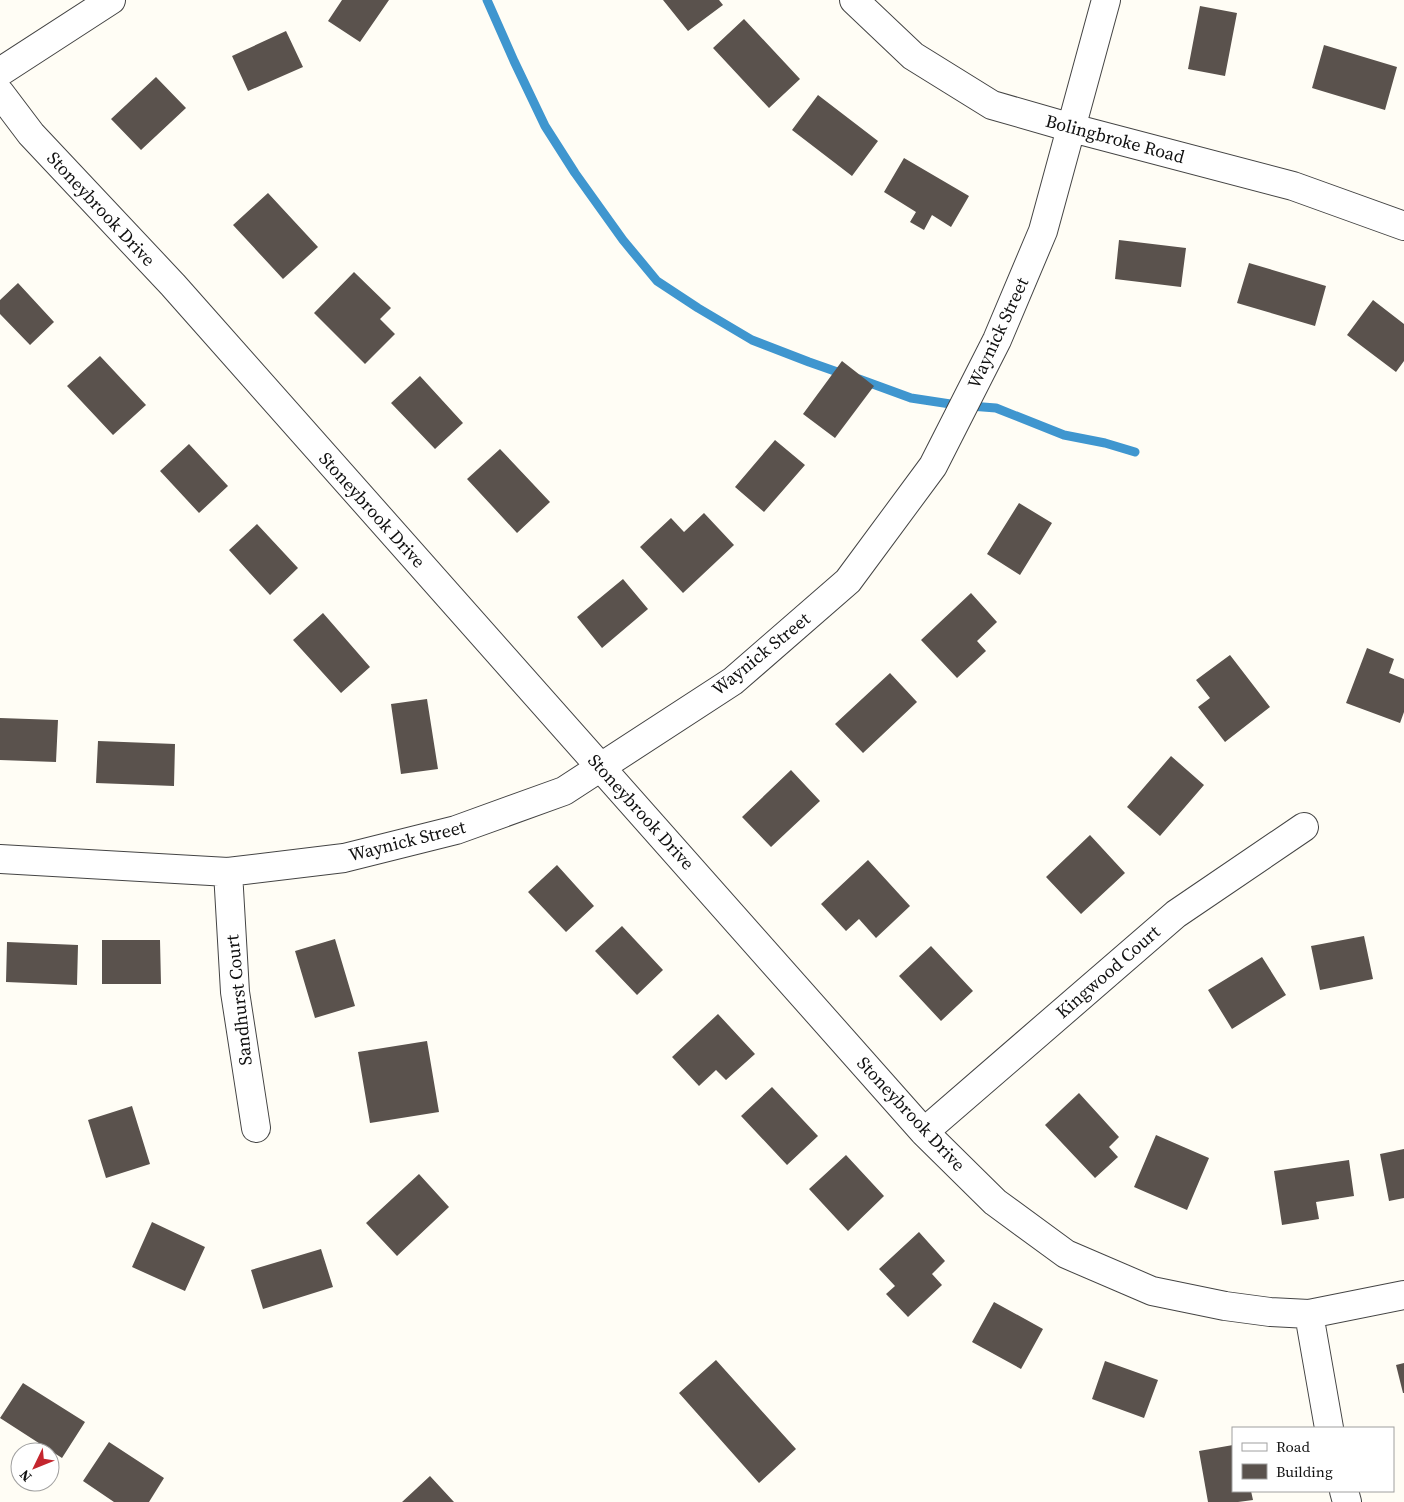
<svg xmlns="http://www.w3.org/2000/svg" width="1404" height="1502" font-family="'Source Serif 4',serif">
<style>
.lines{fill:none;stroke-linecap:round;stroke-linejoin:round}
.stream{stroke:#3f96cf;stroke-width:9}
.building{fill:#5a524d}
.street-casing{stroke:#444;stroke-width:30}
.street{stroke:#fff;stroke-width:28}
.labels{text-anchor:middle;stroke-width:5;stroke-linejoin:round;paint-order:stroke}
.street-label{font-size:18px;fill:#111;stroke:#fff}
</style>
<rect width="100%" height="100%" fill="#fffdf5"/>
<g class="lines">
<path class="stream" d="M487 0 514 61 545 126 575 173 623 240 657 281 698 308 752 340 809 362 846 375
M859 379 911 398 957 405 996 408 1064 435 1105 443 1135 452"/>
</g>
<path class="building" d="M342 0H389L360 42 328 21Z
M663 0H719L723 5 688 31Z
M1200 6 1237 13 1225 76 1188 69Z
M744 19 800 79 769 108 713 48Z
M286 31 303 67 248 91 232 56Z
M1324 45 1397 67 1385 110 1312 88Z
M156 77 186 108 141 150 111 119Z
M818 95 878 141 852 176 792 130Z
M904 158 969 196 951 227 932 215 924 230 910 222 916 212 884 192Z
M268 193 318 247 283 279 233 225Z
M1119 240 1186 248 1181 287 1115 279Z
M1249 263 1326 286 1315 326 1237 303Z
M354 272 391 308 380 319 395 334 365 364 314 313Z
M18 283 54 322 30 345 0 314V300Z
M1373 300 1404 324V361L1396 372 1347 335Z
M100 356 146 405 113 435 67 386Z
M842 361 874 386 835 438 803 414Z
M420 376 463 423 435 449 391 403Z
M775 440 805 465 764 512 735 487Z
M189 444 228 486 199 513 160 471Z
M500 449 550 502 517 533 467 479Z
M1019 503 1052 523 1020 575 987 554Z
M704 513 734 545 683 593 640 547 671 518 684 532Z
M257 524 298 568 270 595 229 550Z
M623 579 648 609 602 648 577 617Z
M971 593 997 622 977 641 986 651 957 678 921 640Z
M323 613 370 667 341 693 293 640Z
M1367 648 1394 659 1389 673 1404 679V712L1400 723 1346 703Z
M1230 655 1270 707 1225 742 1198 707 1210 698 1196 680Z
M890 673 917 702 863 753 835 724Z
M427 699 438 769 401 774 391 704Z
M0 718 58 720 56 762 0 760Z
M98 741 175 744 174 786 96 783Z
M1171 756 1204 785 1160 836 1127 807Z
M791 770 820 801 771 847 742 817Z
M1090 835 1125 873 1081 914 1046 877Z
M868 860 910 906 876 938 859 919 846 931 821 904Z
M557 865 594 906 566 932 528 892Z
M622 926 663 970 637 995 595 951Z
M1364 936 1373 979 1320 990 1311 946Z
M335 939 355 1006 315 1018 295 951Z
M102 940H160L161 984H102Z
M7 942 78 945 77 985 6 982Z
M931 946 973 991 941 1021 899 976Z
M1262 957 1286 995 1232 1029 1208 990Z
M718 1014 755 1054 726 1080 716 1070 699 1086 672 1057Z
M427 1041 439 1112 370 1123 358 1052Z
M772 1087 818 1136 787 1165 741 1116Z
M1079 1093 1119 1137 1109 1147 1118 1157 1095 1178 1045 1125Z
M132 1106 150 1164 106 1178 88 1120Z
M1156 1135 1209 1158 1187 1210 1134 1187Z
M1404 1149V1198L1389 1201 1380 1154Z
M846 1155 884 1196 848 1231 809 1189Z
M1349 1160 1354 1196 1316 1202 1319 1219 1282 1225 1274 1171Z
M419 1174 449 1207 397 1256 366 1223Z
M152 1222 205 1247 185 1291 132 1267Z
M919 1232 945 1261 932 1274 942 1285 908 1317 886 1294 895 1286 879 1269Z
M321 1249 333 1287 263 1309 251 1270Z
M994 1302 1043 1329 1021 1369 972 1342Z
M716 1360 796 1449 759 1483 679 1393Z
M1105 1361 1158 1380 1144 1418 1092 1399Z
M1404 1363V1393H1403L1396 1365Z
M23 1383 85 1422 62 1458 0 1418Z
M109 1442 164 1478 149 1502H114L83 1481Z
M1233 1445V1491H1251L1253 1500 1238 1502H1208L1199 1451Z
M430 1476 454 1502H402Z"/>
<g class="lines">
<defs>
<path id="street" d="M854 0 913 56 992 105 1072 128 1293 186 1404 226
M0 72 111 0
M0 93 31 134 173 285 924 1132 995 1202 1066 1254 1152 1291 1225 1306 1270 1312 1309 1314 1404 1295
M0 859 228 872 344 858 456 830 564 791 733 681 848 581 933 466 997 340 1043 231 1106 0
M228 872 235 992 256 1128
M924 1132 1176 914 1304 827
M1309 1314 1329 1428
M1344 1491 1347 1502"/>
</defs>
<use href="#street" class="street-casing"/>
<use href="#street" class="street"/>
</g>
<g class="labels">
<g class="street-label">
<text transform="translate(1115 139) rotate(15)" y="6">Bolingbroke Road</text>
<text transform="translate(101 209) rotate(47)" y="6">Stoneybrook Drive</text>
<text transform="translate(998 333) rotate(-65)" y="6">Waynick Street</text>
<text transform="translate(372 510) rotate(48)" y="6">Stoneybrook Drive</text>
<text transform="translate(761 654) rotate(-39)" y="6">Waynick Street</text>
<text transform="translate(641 812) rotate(48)" y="6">Stoneybrook Drive</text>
<text transform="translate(407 841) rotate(-14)" y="6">Waynick Street</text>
<text transform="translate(1108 972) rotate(-41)" y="6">Kingwood Court</text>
<text transform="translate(239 1000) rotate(-96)" y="6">Sandhurst Court</text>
<text transform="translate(911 1114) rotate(47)" y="6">Stoneybrook Drive</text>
</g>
</g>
<rect x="1232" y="1427" width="162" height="65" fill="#ffffff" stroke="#a0a0a0"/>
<rect x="1242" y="1443" width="25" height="8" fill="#ffffff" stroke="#a0a0a0"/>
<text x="1276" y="1452" font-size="15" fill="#111111">Road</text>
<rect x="1242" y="1464" width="25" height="15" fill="#5a524d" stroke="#a0a0a0"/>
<text x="1276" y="1477" font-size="15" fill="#111111">Building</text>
<g transform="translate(35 1467) rotate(227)"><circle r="24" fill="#ffffff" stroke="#a0a0a0"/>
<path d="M0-4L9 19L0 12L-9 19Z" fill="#c4262e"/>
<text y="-8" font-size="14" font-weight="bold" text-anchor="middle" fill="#111111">N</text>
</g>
</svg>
